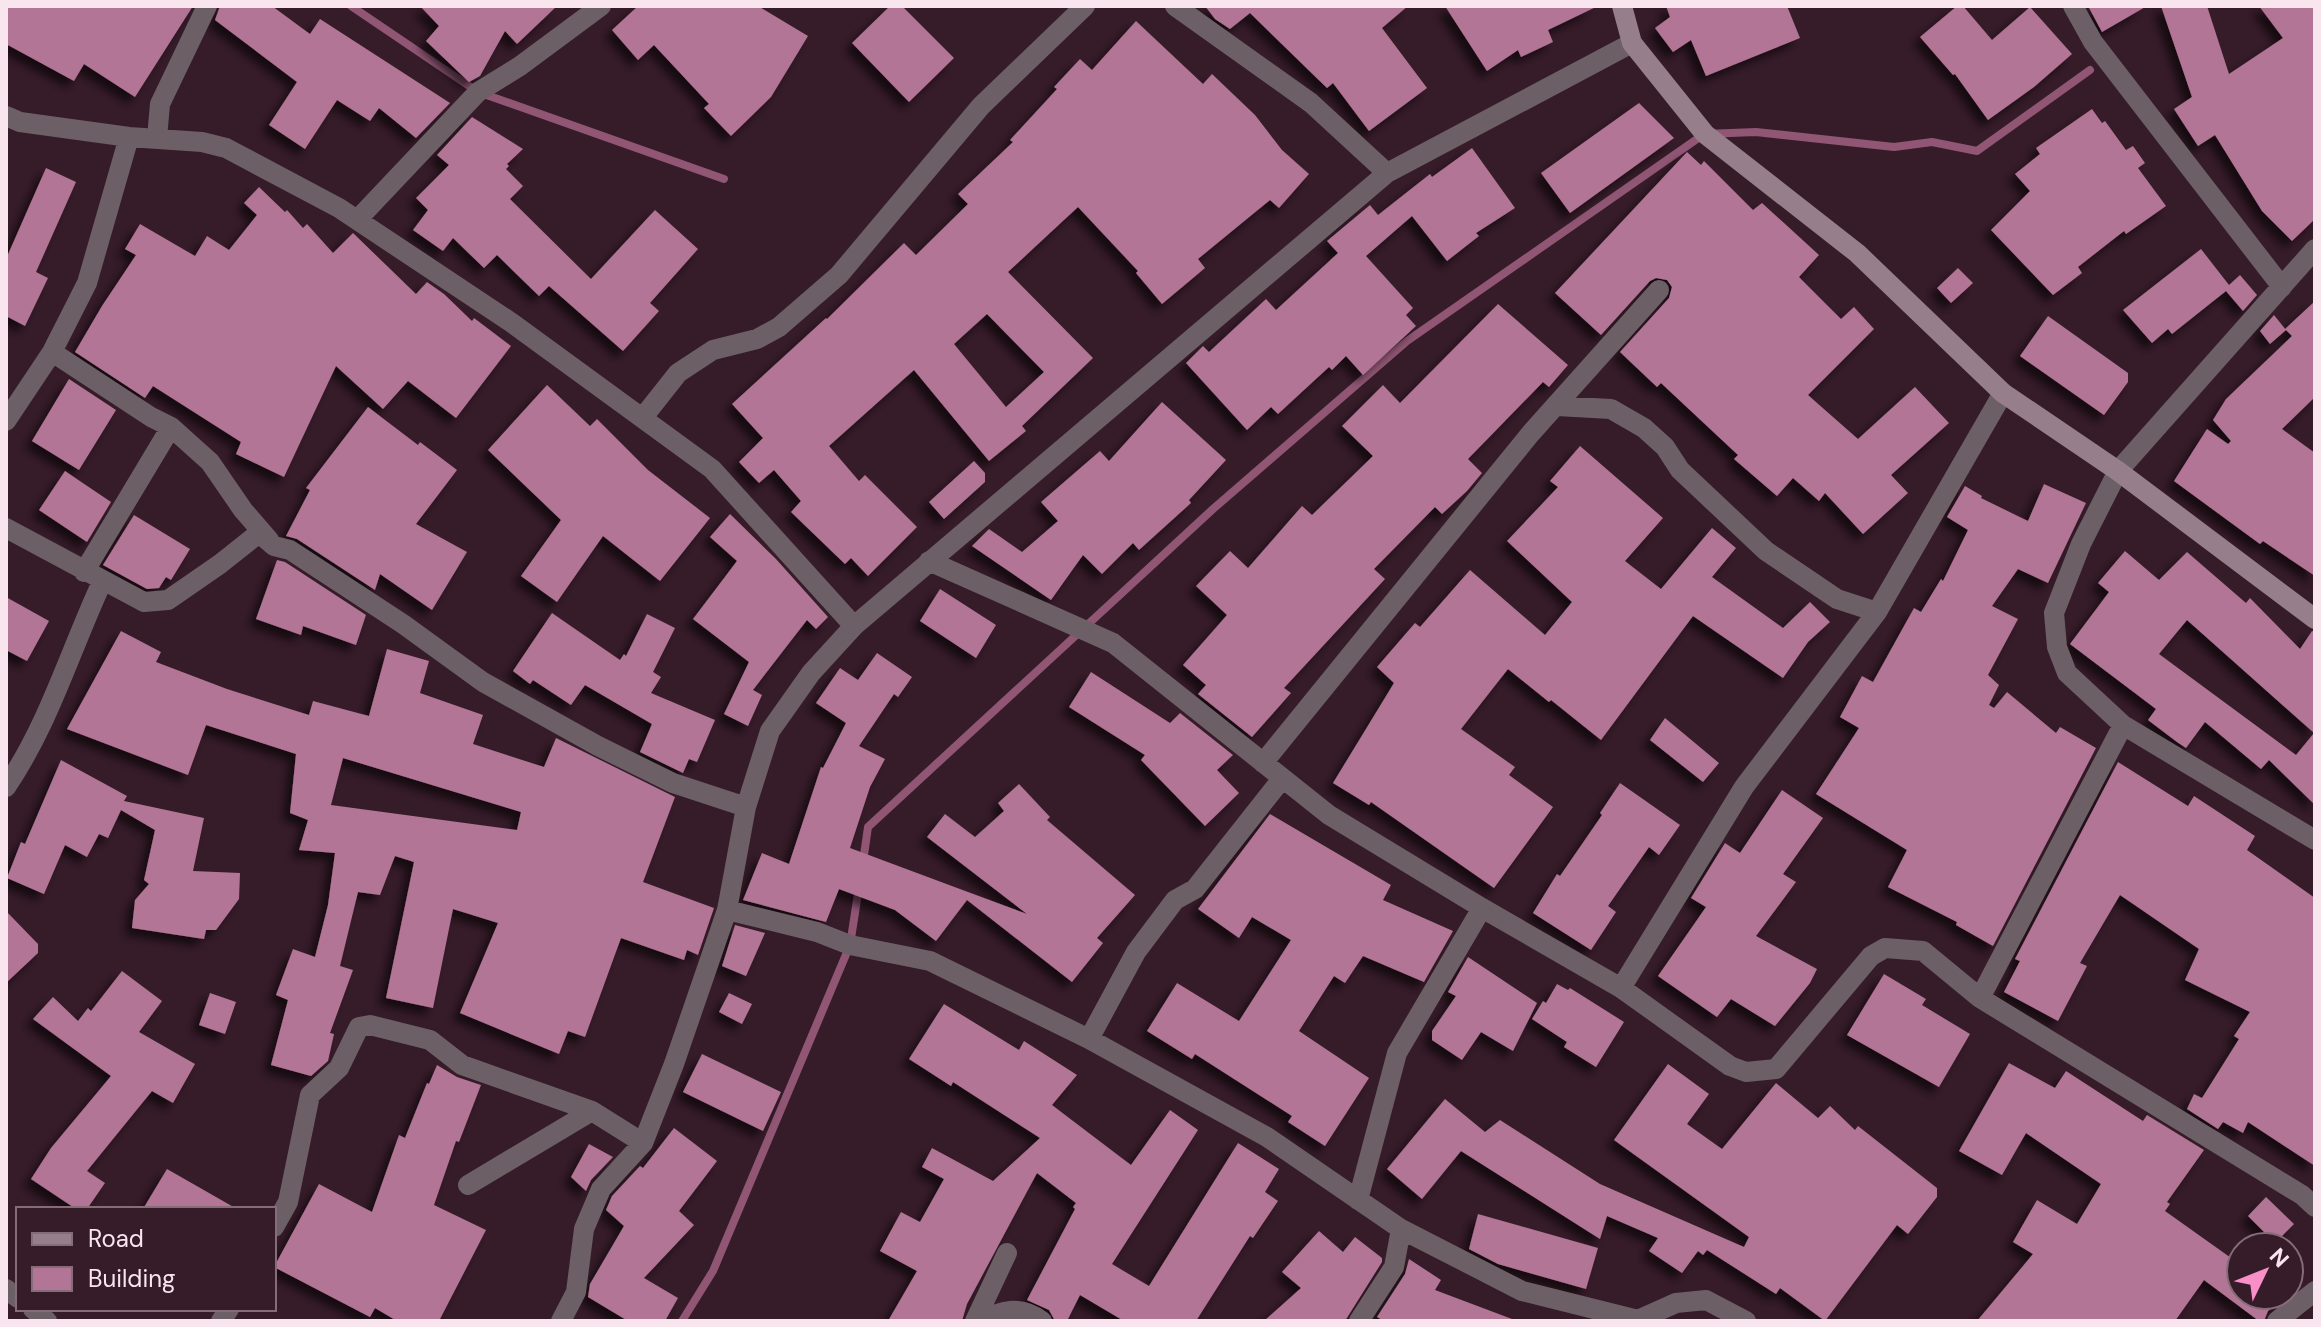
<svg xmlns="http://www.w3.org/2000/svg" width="2321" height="1327" font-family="'DM Sans',sans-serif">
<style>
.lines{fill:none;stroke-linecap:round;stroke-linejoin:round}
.stream{stroke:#905674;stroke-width:8}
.building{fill:#b27595;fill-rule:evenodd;filter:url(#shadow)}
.street{stroke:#6d5f66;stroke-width:20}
.secondary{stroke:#967f8a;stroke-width:20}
</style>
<defs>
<filter id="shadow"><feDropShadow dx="-7" dy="7" stdDeviation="4" flood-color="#0009"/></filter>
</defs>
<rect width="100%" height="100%" fill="#361b29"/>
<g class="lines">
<path class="stream" d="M351 6 478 92 724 179
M863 862 868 827 1213 509 1407 341 1697 139 1705 134 1756 132 1894 147 1932 142 1977 151 2090 70
M682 1321 713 1271 850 945 859 887"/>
</g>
<path class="building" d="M6 6H193L135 97 84 64 74 81 6 44Z
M220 6H272L310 34 320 19 450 103 416 138 379 108 370 121 337 100 305 149 269 125 297 82 215 20Z
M420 6H557L517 44 505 31 480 76 469 82 426 41 439 26Z
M638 6H758L808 36 771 97 731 136 704 108 709 104 654 45 638 60 612 30Z
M890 6H902L954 58 909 102 852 43Z
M1205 6H1408L1382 28 1427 88 1369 131 1333 83 1327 88 1250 13 1230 29 1215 19Z
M1445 6H1598L1548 30 1553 42 1521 57 1518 50 1487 71Z
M1666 6H1787L1800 38 1706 76 1691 40 1673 52 1655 28 1670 17Z
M1957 6H1963L1992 40 2030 7 2072 54 2034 87 1988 120 1955 74 1953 75 1920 37Z
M2088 6H2147L2102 32Z
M2161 6H2207L2229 74 2283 38 2259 6H2315V219L2292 241 2262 211 2215 135 2198 146 2174 109 2192 97Z
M1136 21 1203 84 1212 74 1255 115 1282 150 1309 174 1279 208 1270 200 1198 259 1205 268 1162 304 1136 273 1138 271 1078 207 1008 272 1093 358 1022 426 1026 431 989 461 914 370 829 446 859 481 865 475 917 527 868 576 851 558 845 564 791 512 801 501 774 470 759 483 739 462 763 438 732 404 826 318 827 319 904 243 916 255 968 204 958 194 1013 142 1010 140 1057 89 1054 87 1080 59 1092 70ZM987 314 1044 372 1006 407 954 344Z
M1639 103 1674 138 1570 213 1541 173Z
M2092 109 2102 123 2105 121 2126 150 2133 146 2145 163 2138 168 2166 206 2126 234 2124 231 2078 267 2082 273 2053 295 1991 230 2030 191 2015 174 2040 154 2036 148Z
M472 117 523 149 507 164 509 166 506 169 523 186 510 199 591 279 655 210 698 249 650 303 659 311 623 351 549 286 539 296 497 255 484 268 453 238 443 251 413 230 428 210 416 198 449 165 437 155Z
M1472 148 1515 208 1476 233 1479 236 1447 261 1412 216 1366 256 1413 308 1406 315 1416 326 1363 375 1346 356 1332 370 1329 367 1278 414 1271 407 1247 430 1186 363 1203 346 1209 352 1266 299 1276 310 1338 253 1327 241 1370 205 1378 215 1430 174 1432 177Z
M1687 152 1701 165 1704 161 1753 210 1762 203 1819 255 1799 277 1841 319 1854 307 1874 329 1808 395 1858 439 1915 387 1949 423 1891 475 1908 493 1863 534 1825 493 1819 501 1793 478 1777 496 1734 459 1738 455 1661 383 1657 387 1620 352 1669 298 1672 287 1667 280 1656 278 1650 281 1601 335 1555 293Z
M46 168 76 182 36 272 48 278 25 326 6 316V259Z
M259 187 285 212 287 210 303 228 307 224 333 253 353 233 416 294 427 282 444 294 472 321 474 318 511 346 456 418 408 381 383 409 336 366 284 477 236 454 241 442 153 386 145 398 75 352 102 306 136 255 125 249 140 224 195 256 207 236 229 250 257 215 244 203Z
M2201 249 2229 285 2240 275 2257 295 2243 311 2226 291 2172 334 2168 329 2152 343 2123 310Z
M1958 268 1973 283 1951 303 1937 288Z
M2315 301V397L2282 429 2315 453V576L2263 541 2260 544 2174 481 2207 429 2228 444 2231 441 2213 420 2226 399 2292 336 2285 329Z
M1498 304 1568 365 1549 387 1543 382 1468 459 1482 473 1467 491 1442 514 1435 507 1374 569 1385 579 1284 688 1291 693 1252 737 1198 694 1206 685 1183 665 1227 615 1196 586 1230 551 1248 568 1302 506 1312 515 1373 456 1342 426 1383 385 1400 403Z
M2274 315 2286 330 2270 344 2260 331Z
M2048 316 2128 373V382L2104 415 2020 356Z
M69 379 116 410 79 470 32 441Z
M547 385 590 426 597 419 648 470 710 518 660 581 603 536 557 602 521 576 561 520 488 450Z
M1162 402 1226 460 1189 500 1191 503 1139 550 1133 543 1102 574 1083 555 1051 600 972 546 989 529 1022 552 1058 521 1041 502 1100 451 1109 461Z
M368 407 418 445 420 442 457 470 416 524 467 552 432 610 380 574 375 590 297 539 286 536 310 490 306 488Z
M1580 446 1663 518 1625 561 1661 589 1712 528 1736 548 1712 577 1783 628 1810 602 1830 622 1808 642 1783 678 1693 616 1601 740 1551 700 1549 702 1508 669 1461 729 1515 767 1509 775 1553 807 1494 888 1371 802 1369 805 1333 783 1394 683 1377 667 1415 623 1420 627 1470 570 1545 635 1572 602 1507 541 1558 487 1550 481Z
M974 461 985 473V482L944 519 929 502Z
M65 471 111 502 87 542 39 510Z
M2044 484 2086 503 2048 583 2018 569 1992 606 2018 619 1988 675 1999 685 1989 705 1994 708 2007 692 2056 733 2060 727 2096 748 1993 946 1956 925 1957 922 1888 887 1907 850 1816 794 1859 728 1840 717 1862 676 1873 682 1914 608 1921 612 1941 579 1943 581 1968 530 1947 517 1965 486 1982 496 1981 498 2028 521Z
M730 514 776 559 828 617 816 629 807 620 753 690 762 695 748 726 724 714 749 662 693 619 737 561 710 537Z
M134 515 190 549 171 580 166 577 159 588 147 589 103 565Z
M2125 551 2159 580 2187 552 2246 603 2250 598 2300 649 2312 631 2315 632V805L2269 760 2261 769 2205 722 2186 748 2177 742 2148 720 2156 709 2070 644 2109 592 2098 583ZM2187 620 2314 733 2296 755 2159 654Z
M277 560 285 562 366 615 356 645 303 626 301 635 256 619Z
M940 589 996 625 976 658 920 621Z
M6 597 49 621 27 661 6 650Z
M552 613 620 660 624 654 626 656 647 614 675 628 653 672 661 677 651 693 715 720 697 762 689 759 683 773 640 752 652 724 585 685 571 705 533 680 530 684 513 671Z
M121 631 161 652 156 662 227 689 309 715 313 701 369 716 387 649 429 661 420 693 483 715 473 744 544 767 556 738 675 797 643 882 714 908 698 955 687 950 684 960 621 938 585 1037 568 1031 559 1054 460 1013 498 923 453 909 433 1008 386 998 414 862 395 856 380 895 358 892 340 966 353 970 330 1033 334 1034 328 1061 311 1076 271 1065 288 1000 276 995 293 949 315 957 328 905 335 853 299 850 308 820 290 813 296 754 206 725 188 775 67 729ZM343 758 521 812 517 830 331 805Z
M877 653 912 677 898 697 894 694 859 746 885 759 870 787 850 848 1027 914 927 837 945 814 975 837 1004 811 998 803 1019 784 1050 817 1047 820 1135 895 1097 938 1103 943 1072 982 967 900 936 941 895 910 839 889 826 922 743 900 762 853 789 864 821 767 823 768 846 723 816 703 840 668 858 680Z
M1091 672 1170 723 1180 713 1233 755 1217 770 1239 793 1205 826 1141 760 1145 755 1069 707Z
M1665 718 1719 763 1703 782 1650 740Z
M61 760 127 796 124 801 204 818 193 871 240 873 239 899 216 930H206L204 939 132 928 135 900 149 884 144 880 155 830 121 810 108 838 99 834 87 857 65 845 44 894 7 878 21 842 25 844Z
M2118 762 2188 806 2194 796 2255 836 2247 850 2315 898V1166L2248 1122 2243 1133 2223 1122 2218 1129 2187 1109 2194 1094 2202 1098 2239 1039 2234 1036 2250 1012 2185 980 2199 949 2120 895 2080 963 2087 966 2058 1021 2004 992 2020 961 2015 959Z
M1620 783 1680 825 1659 855 1649 847 1608 906 1616 912 1591 950 1533 913 1557 874 1560 876 1602 815 1600 813Z
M1782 790 1823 818 1783 874 1796 882 1756 936 1817 969 1810 983 1775 1026 1731 999 1717 1017 1658 976 1706 907 1691 898 1725 843 1740 853Z
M1270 814 1391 885 1383 900 1453 931 1424 982 1363 956 1345 983 1334 976 1299 1031 1369 1078 1325 1146 1288 1122 1292 1116 1195 1054 1192 1059 1147 1031 1177 983 1239 1021 1291 940 1252 917 1239 938 1198 909Z
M6 911 38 944V953L6 983Z
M735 925 765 933 746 976 722 966Z
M1468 957 1537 1003 1513 1051 1481 1032 1462 1060 1432 1040V1031L1456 996 1448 992Z
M122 971 162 1001 139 1032 195 1064 173 1103 152 1091 87 1171 105 1183 87 1209H76L31 1179 51 1148 111 1076 33 1019 53 997 78 1021 88 1008 91 1011Z
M1884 974 1926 999 1922 1005 1970 1034 1939 1087 1847 1035Z
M1557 984 1568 990 1570 988 1624 1022 1596 1067 1564 1047 1567 1042 1532 1019 1543 1001 1546 1003Z
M210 993 236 1002 225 1034 199 1025Z
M729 993 752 1004 742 1024 719 1012Z
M944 1004 1019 1050 1024 1041 1077 1075 1052 1105 1131 1165 1170 1110 1198 1130 1112 1264 1149 1286 1238 1143 1279 1169 1265 1192 1278 1201 1253 1238 1250 1236 1196 1321H1124L1080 1295 1067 1321H1055L1049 1310 1027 1300 1075 1209 1073 1207 1076 1203 1037 1173 967 1304 962 1321H888L917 1271 880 1251 901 1212 920 1222 944 1179 922 1167 932 1148 993 1181 1040 1138 953 1082 951 1086 909 1059Z
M702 1054 781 1092 763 1131 683 1092Z
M2009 1063 2055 1088 2066 1071 2143 1121 2147 1115 2204 1150 2167 1202 2170 1204 2165 1211 2241 1265V1295H2278L2283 1300 2268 1311 2264 1321H2259L2204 1280 2175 1321H1977L2033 1254 2013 1242 2037 1200 2077 1224 2101 1184 2026 1133 2002 1175 1959 1151Z
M1668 1064 1709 1094 1687 1124 1722 1149 1776 1083 1818 1118 1830 1106 1855 1130 1858 1126 1937 1188V1197L1908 1234 1897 1225 1825 1321 1780 1288 1776 1294 1707 1250 1703 1255 1698 1251 1682 1273 1649 1251 1658 1238 1607 1216 1600 1239 1461 1151 1422 1199 1387 1169 1445 1099 1485 1132 1500 1120 1600 1184 1744 1247 1749 1237 1614 1140Z
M437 1065 457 1077 481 1085 459 1142 456 1141 434 1205 486 1230 439 1321H397L375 1308 370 1317 274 1267 319 1184 372 1212 399 1135 405 1138 427 1083 429 1084Z
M674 1128 717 1161 679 1211 694 1225 644 1278 678 1298 665 1321H628L588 1297 590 1284 624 1226 606 1210 612 1196 640 1166 643 1168Z
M589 1144 613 1157 591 1180 586 1191 571 1177Z
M167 1169 237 1209H143Z
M2266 1197 2294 1224 2275 1243 2248 1216Z
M1478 1214 1598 1248 1586 1289 1498 1264 1469 1249Z
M1319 1231 1343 1252 1355 1237 1382 1258V1262L1345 1321H1264L1301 1288 1282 1272Z
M1409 1259 1441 1280 1435 1290 1512 1319 1511 1321H1384L1377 1317 1405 1274Z"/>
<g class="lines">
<path class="street" d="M1175 6 1311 103 1387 173
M2073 6 2093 42 2282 287
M6 116 20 122 129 137 202 142 226 148 339 208 512 323 712 469 854 626
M157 138 160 104 207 6
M357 220 478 92 520 66 601 6
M2315 249 2118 471 2081 544 2054 613 2057 647 2067 673 2123 725 2315 840
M52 352 151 417 171 427 210 462 243 510 269 540
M1557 406 1611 409 1644 428 1665 447 1680 470 1766 551 1837 599 1877 612
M644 416 678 373 713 350 757 339 779 327 839 275 981 106 1085 6
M6 421 52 352 87 283 129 137
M6 528 144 602 168 600 220 564 259 533 274 546 290 550 403 624 483 682 598 746 673 783 746 807
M929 561 1113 643 1329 815 1482 908 1621 988 1730 1066 1746 1072 1776 1069 1871 956 1885 948 1923 951 1980 998 2302 1195 2315 1207
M84 572 171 427
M1263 763 1531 433 1659 290
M6 787C49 724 70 651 102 582
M727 910 817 932 850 945 930 961 1089 1039 1267 1137 1401 1229 1522 1291 1638 1320 1676 1303 1706 1300 1746 1321
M1621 988 1744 787 1877 612 2003 393
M1980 998 2123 725
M1089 1039 1136 952 1175 900 1195 889 1281 780
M468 1185 592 1111
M1358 1200 1397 1053 1482 908
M274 1227 288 1202 310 1095 339 1068 359 1027 370 1025 430 1040 462 1065 592 1111 643 1143
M6 1289 18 1298
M33 1309 47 1321
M221 1321 229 1309
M561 1321 576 1292 584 1229 601 1189 643 1143 674 1064 727 910 746 807 770 731 811 673 854 626 1387 173 1632 43
M975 1321 1007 1253
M978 1321C1002 1311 1019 1304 1042 1321
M1359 1321 1394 1267 1401 1229
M2277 1321 2315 1291"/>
<path class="secondary" d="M1622 6 1632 43 1705 134 1857 253 2003 393 2118 471 2315 619"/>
</g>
<rect width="2321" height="1327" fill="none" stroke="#f8e5ee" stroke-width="16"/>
<rect x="16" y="1207" width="260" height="104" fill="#361b29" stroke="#846c78" stroke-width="2"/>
<rect x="32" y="1233" width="40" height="12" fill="#967f8a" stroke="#846c78" stroke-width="2"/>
<text x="88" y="1247" font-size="24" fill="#f8e5ee">Road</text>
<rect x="32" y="1267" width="40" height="24" fill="#b27595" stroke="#846c78" stroke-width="2"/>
<text x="88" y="1287" font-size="24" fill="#f8e5ee">Building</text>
<g transform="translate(2265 1271) rotate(47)"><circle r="38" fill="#361b29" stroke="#846c78" stroke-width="2"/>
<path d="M0-6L14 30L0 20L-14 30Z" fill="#f98fc8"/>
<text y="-12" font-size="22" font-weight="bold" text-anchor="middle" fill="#f8e5ee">N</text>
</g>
</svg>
